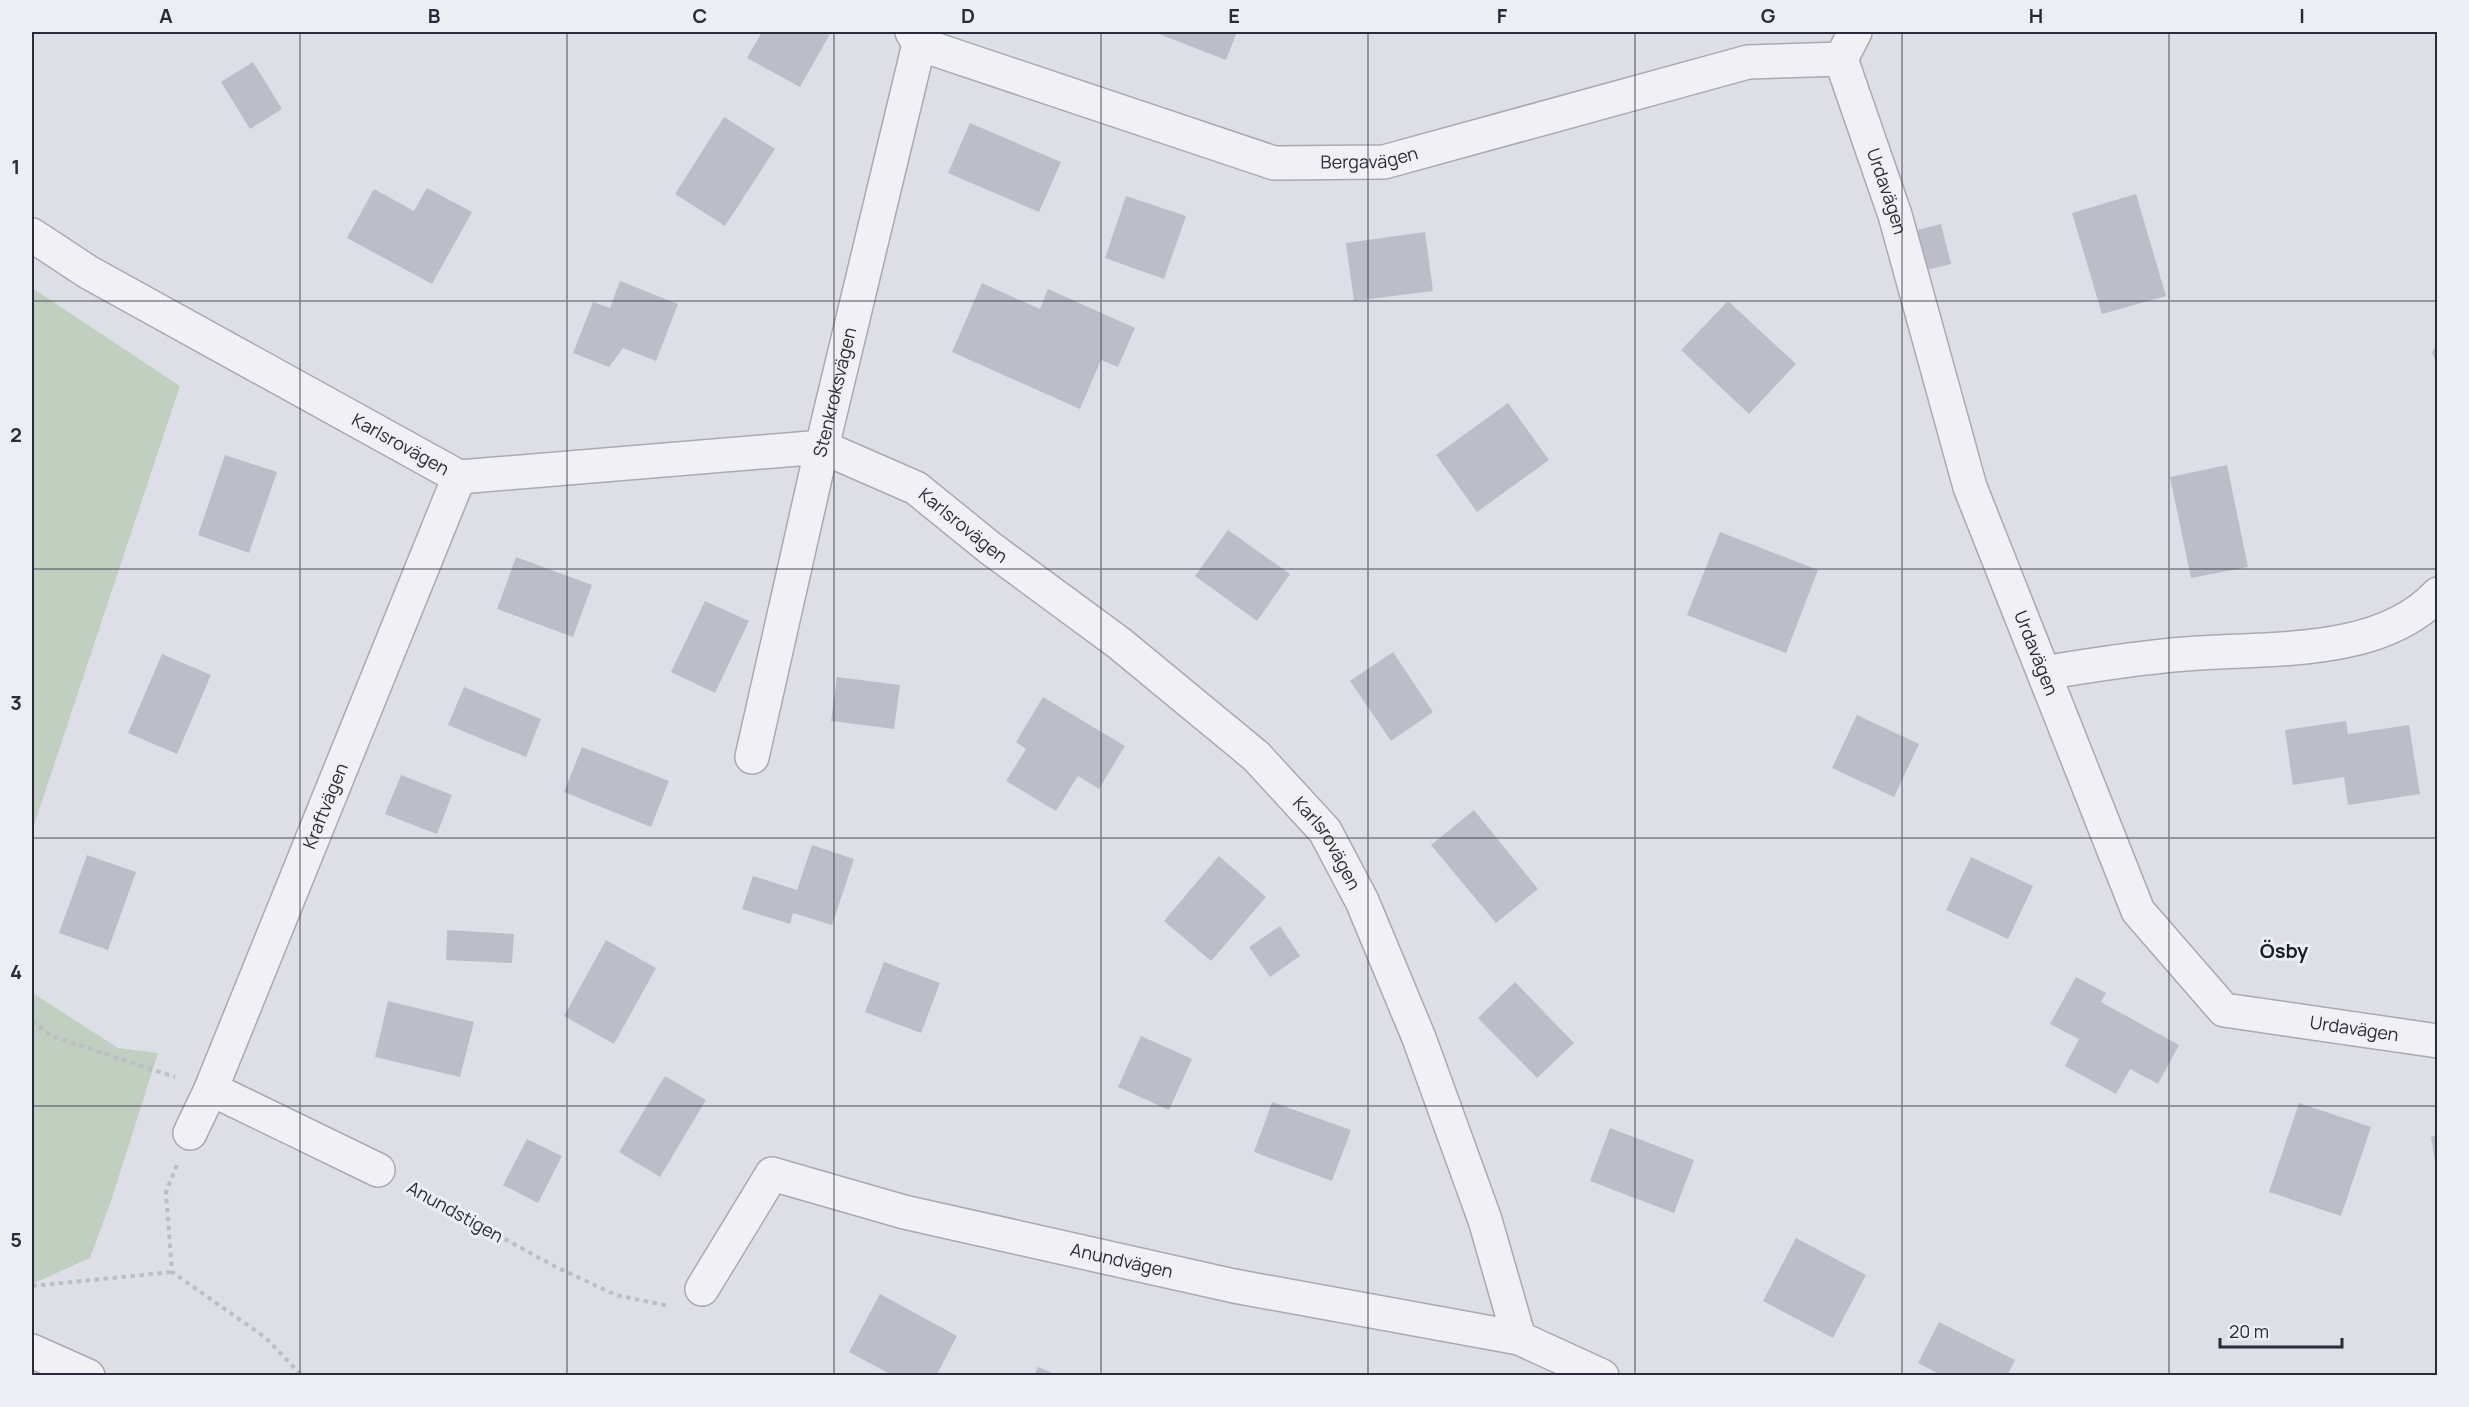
<svg xmlns="http://www.w3.org/2000/svg" width="2469" height="1407" font-family="Manrope,sans-serif">
<style>
.green{fill:#c0cfc0}
.building{fill:#bcbdc8}
.lines{fill:none;stroke-linecap:round;stroke-linejoin:round}
.minor-casing{stroke:#a8a9b3;stroke-width:36}
.path{stroke:#bcbdc5;stroke-width:4;stroke-dasharray:4.5 4.5;stroke-linecap:butt}
.minor{stroke:#f0f0f5;stroke-width:33}
.grid{fill:none;stroke:#292b3b;stroke-width:1.5;stroke-opacity:0.55}
.labels{text-anchor:middle;stroke-width:6;stroke-linejoin:round;paint-order:stroke}
.street-label{font-size:18px;fill:#292b3b;stroke:#edeef4}
.neighbourhood-label{font-size:20px;font-weight:bold;fill:#1b1c2c;stroke:#edeef4}
.neatline{fill:none;stroke:#292b3b;stroke-width:2}
.grid-label{font-size:20px;text-anchor:middle;font-weight:bold;fill:#292b3b}
</style>
<rect width="100%" height="100%" fill="#dedfe6"/>
<path class="green" d="M32 288 180 386 32 831Z
M32 958 34 994 118 1048 158 1053 112 1198 90 1258 32 1284Z"/>
<path class="building" d="M762 32H831L800 87 747 58Z
M1154 32H1237L1226 60Z
M253 62 282 109 250 129 221 82Z
M724 117 775 149 725 226 675 194Z
M970 123 1061 162 1039 212 948 173Z
M427 188 472 212 432 284 347 238 374 189 414 211Z
M2136 194 2166 296 2102 314 2072 213Z
M1126 196 1186 216 1164 279 1105 258Z
M1941 224 1951 264 1915 273 1906 233Z
M1425 232 1433 291 1354 301 1346 243Z
M620 281 678 304 656 361 623 348 609 367 573 353 593 302 610 308Z
M982 283 1040 309 1048 289 1135 328 1118 367 1101 360 1080 409 952 352Z
M1728 301 1796 364 1749 414 1681 350Z
M2438 344V365H2437L2432 352Z
M1508 403 1549 460 1477 512 1436 455Z
M225 455 277 472 249 553 198 535Z
M2227 465 2248 567 2191 578 2170 477Z
M1228 530 1290 574 1257 621 1195 576Z
M1720 532 1818 570 1786 653 1687 615Z
M516 557 592 585 573 637 497 609Z
M705 601 749 621 715 693 671 672Z
M1393 652 1433 712 1391 741 1350 681Z
M162 654 211 675 177 754 128 733Z
M837 677 900 685 894 729 831 721Z
M464 687 541 719 526 757 448 725Z
M1043 697 1125 746 1099 789 1078 776 1056 811 1006 781 1026 749 1016 742Z
M1857 715 1919 744 1894 797 1832 768Z
M2346 721 2348 734 2409 725 2420 794 2348 805 2344 777 2293 785 2285 730Z
M582 747 669 781 651 827 564 792Z
M401 775 452 795 437 834 385 814Z
M1474 810 1538 889 1496 923 1431 845Z
M812 845 854 859 832 925 793 913 790 924 742 909 753 876 797 890Z
M87 855 136 872 108 950 59 933Z
M1219 856 1266 897 1211 961 1164 921Z
M1971 857 2033 886 2008 939 1946 910Z
M1280 926 1300 956 1270 977 1249 947Z
M447 930 514 934 512 963 446 960Z
M606 940 656 968 614 1044 564 1016Z
M884 962 940 983 921 1033 865 1012Z
M2076 977 2106 993 2101 1002 2179 1045 2158 1084 2130 1069 2116 1094 2065 1066 2079 1039 2050 1024Z
M1515 982 1574 1043 1537 1078 1478 1018Z
M388 1001 474 1022 460 1077 375 1057Z
M1141 1036 1192 1059 1169 1110 1118 1087Z
M665 1076 706 1100 660 1177 619 1152Z
M1272 1102 1351 1130 1332 1181 1254 1152Z
M2299 1103 2371 1127 2341 1216 2269 1192Z
M1610 1128 1694 1160 1674 1213 1590 1181Z
M2438 1135V1166H2436L2431 1137Z
M527 1139 562 1156 538 1203 503 1185Z
M1796 1238 1866 1275 1833 1338 1763 1301Z
M880 1294 957 1336 936 1376H894L849 1352Z
M1939 1322 2015 1360 2007 1376H1943L1918 1363Z
M1038 1367 1057 1375V1376H1034Z"/>
<g class="lines">
<defs>
<g id="minor">
<path id="s1" d="M912 32 919 44 1274 163 1384 162 1748 62 1841 59"/>
<path id="s2" d="M1841 59 1895 215 1970 487 2138 911 2224 1010 2438 1041"/>
<path d="M1841 59 1855 32"/>
<path id="s3" d="M32 235 88 272 459 477 822 447 916 488 990 548 1119 643 1256 756 1325 831 1362 901 1419 1038 1485 1220 1519 1338"/>
<path d="M2044 673C2091 665 2137 658 2185 654 2264 647 2379 658 2438 594"/>
<path id="s4" d="M752 757 822 447 919 44 924 32"/>
<path d="M211 1089 378 1170"/>
<path id="s5" d="M190 1133 211 1089 459 477"/>
<path id="s6" d="M702 1289 772 1174 904 1212 1234 1286 1519 1338 1602 1376"/>
<path d="M32 1351 88 1376"/>
</g>
</defs>
<use href="#minor" class="minor-casing"/>
<path class="path" d="M32 1021 52 1036 175 1077
M177 1165 166 1192 172 1272 266 1338 302 1376
M410 1187 554 1266 616 1295 669 1306
M32 1286 172 1272"/>
<use href="#minor" class="minor"/>
</g>
<path class="grid" d="M300 32V1376M567 32V1376M834 32V1376M1101 32V1376M1368 32V1376M1635 32V1376M1902 32V1376M2169 32V1376M32 301H2438M32 569H2438M32 838H2438M32 1106H2438"/>
<g class="labels">
<g class="street-label">
<text dy="6" stroke="none"><textPath href="#s1" startOffset="484">Bergavägen</textPath></text>
<text dy="6" stroke="none"><textPath href="#s2" startOffset="140">Urdavägen</textPath></text>
<text dy="6" stroke="none"><textPath href="#s4" startOffset="374">Stenkroksvägen</textPath></text>
<text dy="6" stroke="none"><textPath href="#s3" startOffset="424">Karlsrovägen</textPath></text>
<text dy="6" stroke="none"><textPath href="#s3" startOffset="1018">Karlsrovägen</textPath></text>
<text dy="6" stroke="none"><textPath href="#s2" startOffset="626">Urdavägen</textPath></text>
<text dy="6" stroke="none"><textPath href="#s5" startOffset="354">Kraftvägen</textPath></text>
<text dy="6" stroke="none"><textPath href="#s3" startOffset="1504">Karlsrovägen</textPath></text>
<text dy="6" stroke="none"><textPath href="#s2" startOffset="1166">Urdavägen</textPath></text>
<text transform="translate(455 1212) rotate(29)" y="6">Anundstigen</text>
<text dy="6" stroke="none"><textPath href="#s6" startOffset="495">Anundvägen</textPath></text>
</g>
<g class="neighbourhood-label">
<text x="2284" y="958">Ösby</text>
</g>
</g>
<rect width="2469" height="1407" fill="none" stroke="#edeef4" stroke-width="66"/>
<path d="M2220 1338v9h122v-9" fill="none" stroke="#292b3b" stroke-width="3"/>
<text x="2229" y="1338" font-size="18" fill="#292b3b" stroke="#edeef4" stroke-width="4.5" paint-order="stroke">20 m</text>
<rect x="33" y="33" width="2403" height="1341" class="neatline"/>
<g class="grid-label">
<text x="166" y="23">A</text>
<text x="434" y="23">B</text>
<text x="700" y="23">C</text>
<text x="968" y="23">D</text>
<text x="1234" y="23">E</text>
<text x="1502" y="23">F</text>
<text x="1768" y="23">G</text>
<text x="2036" y="23">H</text>
<text x="2302" y="23">I</text>
<text x="16" y="174">1</text>
<text x="16" y="442">2</text>
<text x="16" y="710">3</text>
<text x="16" y="979">4</text>
<text x="16" y="1247">5</text>
</g>
</svg>
